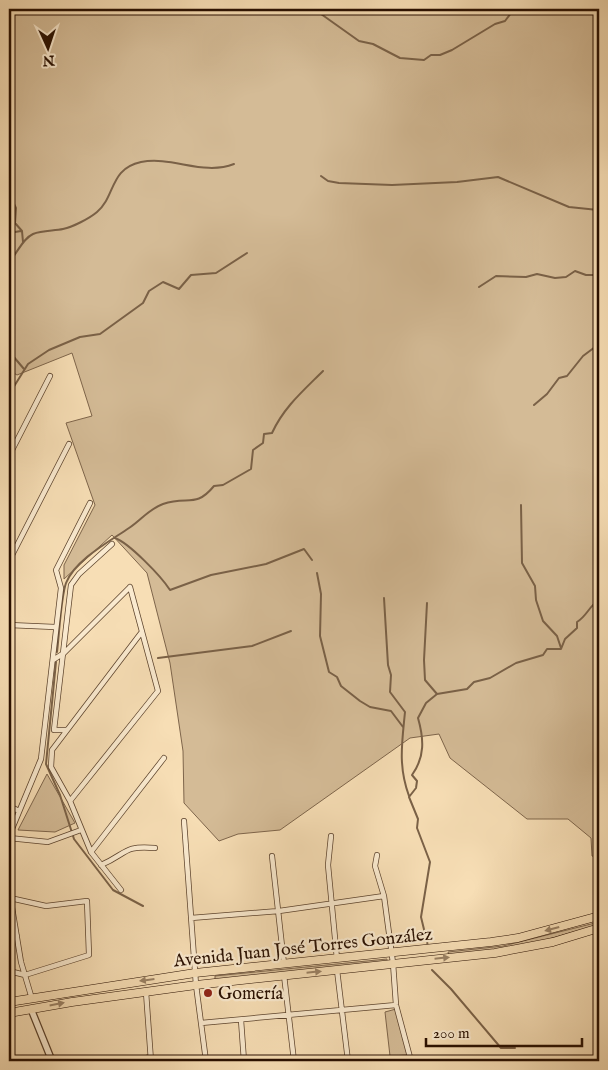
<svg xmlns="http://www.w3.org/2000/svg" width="608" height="1070" font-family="'IM FELL English',serif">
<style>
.green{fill:#d4bb96;stroke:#7e654b}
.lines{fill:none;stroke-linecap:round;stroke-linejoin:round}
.stream{stroke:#7a6147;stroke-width:2}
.minor-casing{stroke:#5c432d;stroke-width:6}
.tertiary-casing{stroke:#5c432d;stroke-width:8}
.primary-casing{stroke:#280f00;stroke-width:9}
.minor{stroke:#faeacf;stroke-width:4.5}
.tertiary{stroke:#faeacf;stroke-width:5.5}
.primary{stroke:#f7deb5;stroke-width:8}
.oneway{fill:#9a8164}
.poi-dot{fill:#8f2418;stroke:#faeacf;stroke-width:2}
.labels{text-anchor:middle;stroke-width:4.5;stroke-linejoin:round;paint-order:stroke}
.street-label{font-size:18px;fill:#280f00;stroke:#faeacf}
.poi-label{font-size:18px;fill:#280f00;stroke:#faeacf;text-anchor:start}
</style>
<rect width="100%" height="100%" fill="#f7deb5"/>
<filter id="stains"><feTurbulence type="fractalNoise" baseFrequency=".004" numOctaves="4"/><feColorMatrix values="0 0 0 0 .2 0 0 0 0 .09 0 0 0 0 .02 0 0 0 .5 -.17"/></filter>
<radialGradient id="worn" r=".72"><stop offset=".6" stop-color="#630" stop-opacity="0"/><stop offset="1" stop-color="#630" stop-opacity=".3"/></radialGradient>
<path class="green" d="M9 9H599V858L592 856 591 838 568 819H527L450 758 439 734 410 738 280 830 238 834 219 841 184 803 183 751 170 663 147 573 112 535 64 579V565L95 505 66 423 92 416 72 353 17 375 9 370Z
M47 774 75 823 55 832 18 830Z
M599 922V925L527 945 449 956 448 952 503 946Z
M387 959V963L215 981V976Z
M396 1009 408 1055 390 1056 385 1012Z"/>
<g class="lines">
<path class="stream" d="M314 9 359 41 373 44 400 58 424 60 431 55H440L452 50 495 24 505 21 514 9
M321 176 328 181 339 183 392 185 457 182 498 177 569 207 598 210 597 198H599
M9 194 16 208 15 223 22 231 23 242
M9 233 21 231
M9 262C17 254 22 239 33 234 42 230 54 231 63 229 73 227 90 218 97 212 116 196 109 169 141 162 173 156 203 176 234 164
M479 287 496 276 526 277 537 274 555 278 566 277 575 271 586 275H599
M9 335 13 339V356L24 369
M534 405 547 394 559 378 567 376 583 356 599 344
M9 407 13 388 28 364 49 350 80 337 100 334 143 303 149 291 163 282 179 289 191 275 216 273 247 253
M521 505 522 563 535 586 536 600 543 621 557 636 561 648
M115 538C129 543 161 576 170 590L211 575 266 564 304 549 312 560
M317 573 321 594 320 636 329 672 337 677 341 686 360 701 370 707 391 711 403 727
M384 598 388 665 391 675 390 692 405 712C402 743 398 766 409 796
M427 603 424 660 425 680 437 694
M57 652C59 636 61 597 66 583 75 560 110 541 129 528 141 520 149 509 163 504 188 495 195 509 214 486L223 485 251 469 253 450 263 443 264 434 272 433C284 407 303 391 323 371
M158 658 252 646 291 631
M56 662 46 764 60 795 74 839 113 890 143 906
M428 946 421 917 430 862 417 828 418 819 409 797 416 788 417 781 412 775C425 757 424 739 418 718L426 703 437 694 467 689 474 682 490 678 516 663 543 655 547 649H561L565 639 577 628V622C587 616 589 606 599 600
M432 970 451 989 501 1048H515"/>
<defs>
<path id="minor" d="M9 456 50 376
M9 561 69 444
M9 625 55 627
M53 660 64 653 130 587
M66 730H54L71 585 79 574 112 544
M70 801 51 767 52 750 141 633
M9 806 19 811
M184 821 196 985 206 1061
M9 836 41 759 61 588 56 570 90 503
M331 836 328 865 337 959
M9 838 48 842 81 830
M91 852 164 758
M377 855 375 866 384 896 393 963 396 1005 411 1061
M272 856 284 964
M101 865C127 854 123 845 155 848
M9 889 21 962 32 999
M121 890 91 852 70 801 158 691 130 587
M191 918 279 911 384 896
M9 934 17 936
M337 970 348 1061
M9 971 25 975 89 955 87 901 46 906 10 898
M284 975 294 1061
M146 992 151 1061
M241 1020 244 1061
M201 1023 396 1005
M135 1061 150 1057
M384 1061 411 1059"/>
<path id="tertiary" d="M31 1009 52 1061"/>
<path id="primary" d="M9 1002 195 973 491 942 518 938 599 916
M9 1013 72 1002 196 985 495 953 553 942 599 928"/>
</defs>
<use href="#minor" class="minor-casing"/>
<use href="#tertiary" class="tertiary-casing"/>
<use href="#primary" class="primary-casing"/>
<use href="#minor" class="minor"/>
<use href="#tertiary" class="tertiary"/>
<use href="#primary" class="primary"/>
</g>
<defs><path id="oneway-solid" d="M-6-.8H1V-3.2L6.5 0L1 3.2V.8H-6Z" transform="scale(1.25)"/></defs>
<g class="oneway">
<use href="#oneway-solid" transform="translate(552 929) rotate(165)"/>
<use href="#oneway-solid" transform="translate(442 958) rotate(-6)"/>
<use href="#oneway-solid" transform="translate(314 972) rotate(-6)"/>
<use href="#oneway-solid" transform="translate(147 980) rotate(173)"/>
<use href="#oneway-solid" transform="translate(57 1004) rotate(-11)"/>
</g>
<circle class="poi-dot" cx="208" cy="993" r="5"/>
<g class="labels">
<g class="street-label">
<text transform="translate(303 947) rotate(-6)" y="6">Avenida Juan José Torres González</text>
</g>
<g class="poi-label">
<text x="218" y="999">Gomería</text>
</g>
</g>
<rect width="608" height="1070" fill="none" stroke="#f7deb5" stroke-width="30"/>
<rect x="10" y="10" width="588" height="1050" fill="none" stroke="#280f00" stroke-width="2.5"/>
<rect x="15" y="15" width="578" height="1040" fill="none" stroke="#280f00"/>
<g transform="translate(48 48) rotate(177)" stroke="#faeacf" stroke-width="4" paint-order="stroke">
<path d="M0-4L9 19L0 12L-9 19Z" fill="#280f00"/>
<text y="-8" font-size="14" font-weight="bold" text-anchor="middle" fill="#280f00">N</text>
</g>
<path d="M426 1038v8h156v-8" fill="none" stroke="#280f00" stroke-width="2.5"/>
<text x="433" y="1038" font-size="15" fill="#280f00" stroke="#faeacf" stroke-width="4" paint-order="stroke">200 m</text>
<rect width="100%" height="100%" filter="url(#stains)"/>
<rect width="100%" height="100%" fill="url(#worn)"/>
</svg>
